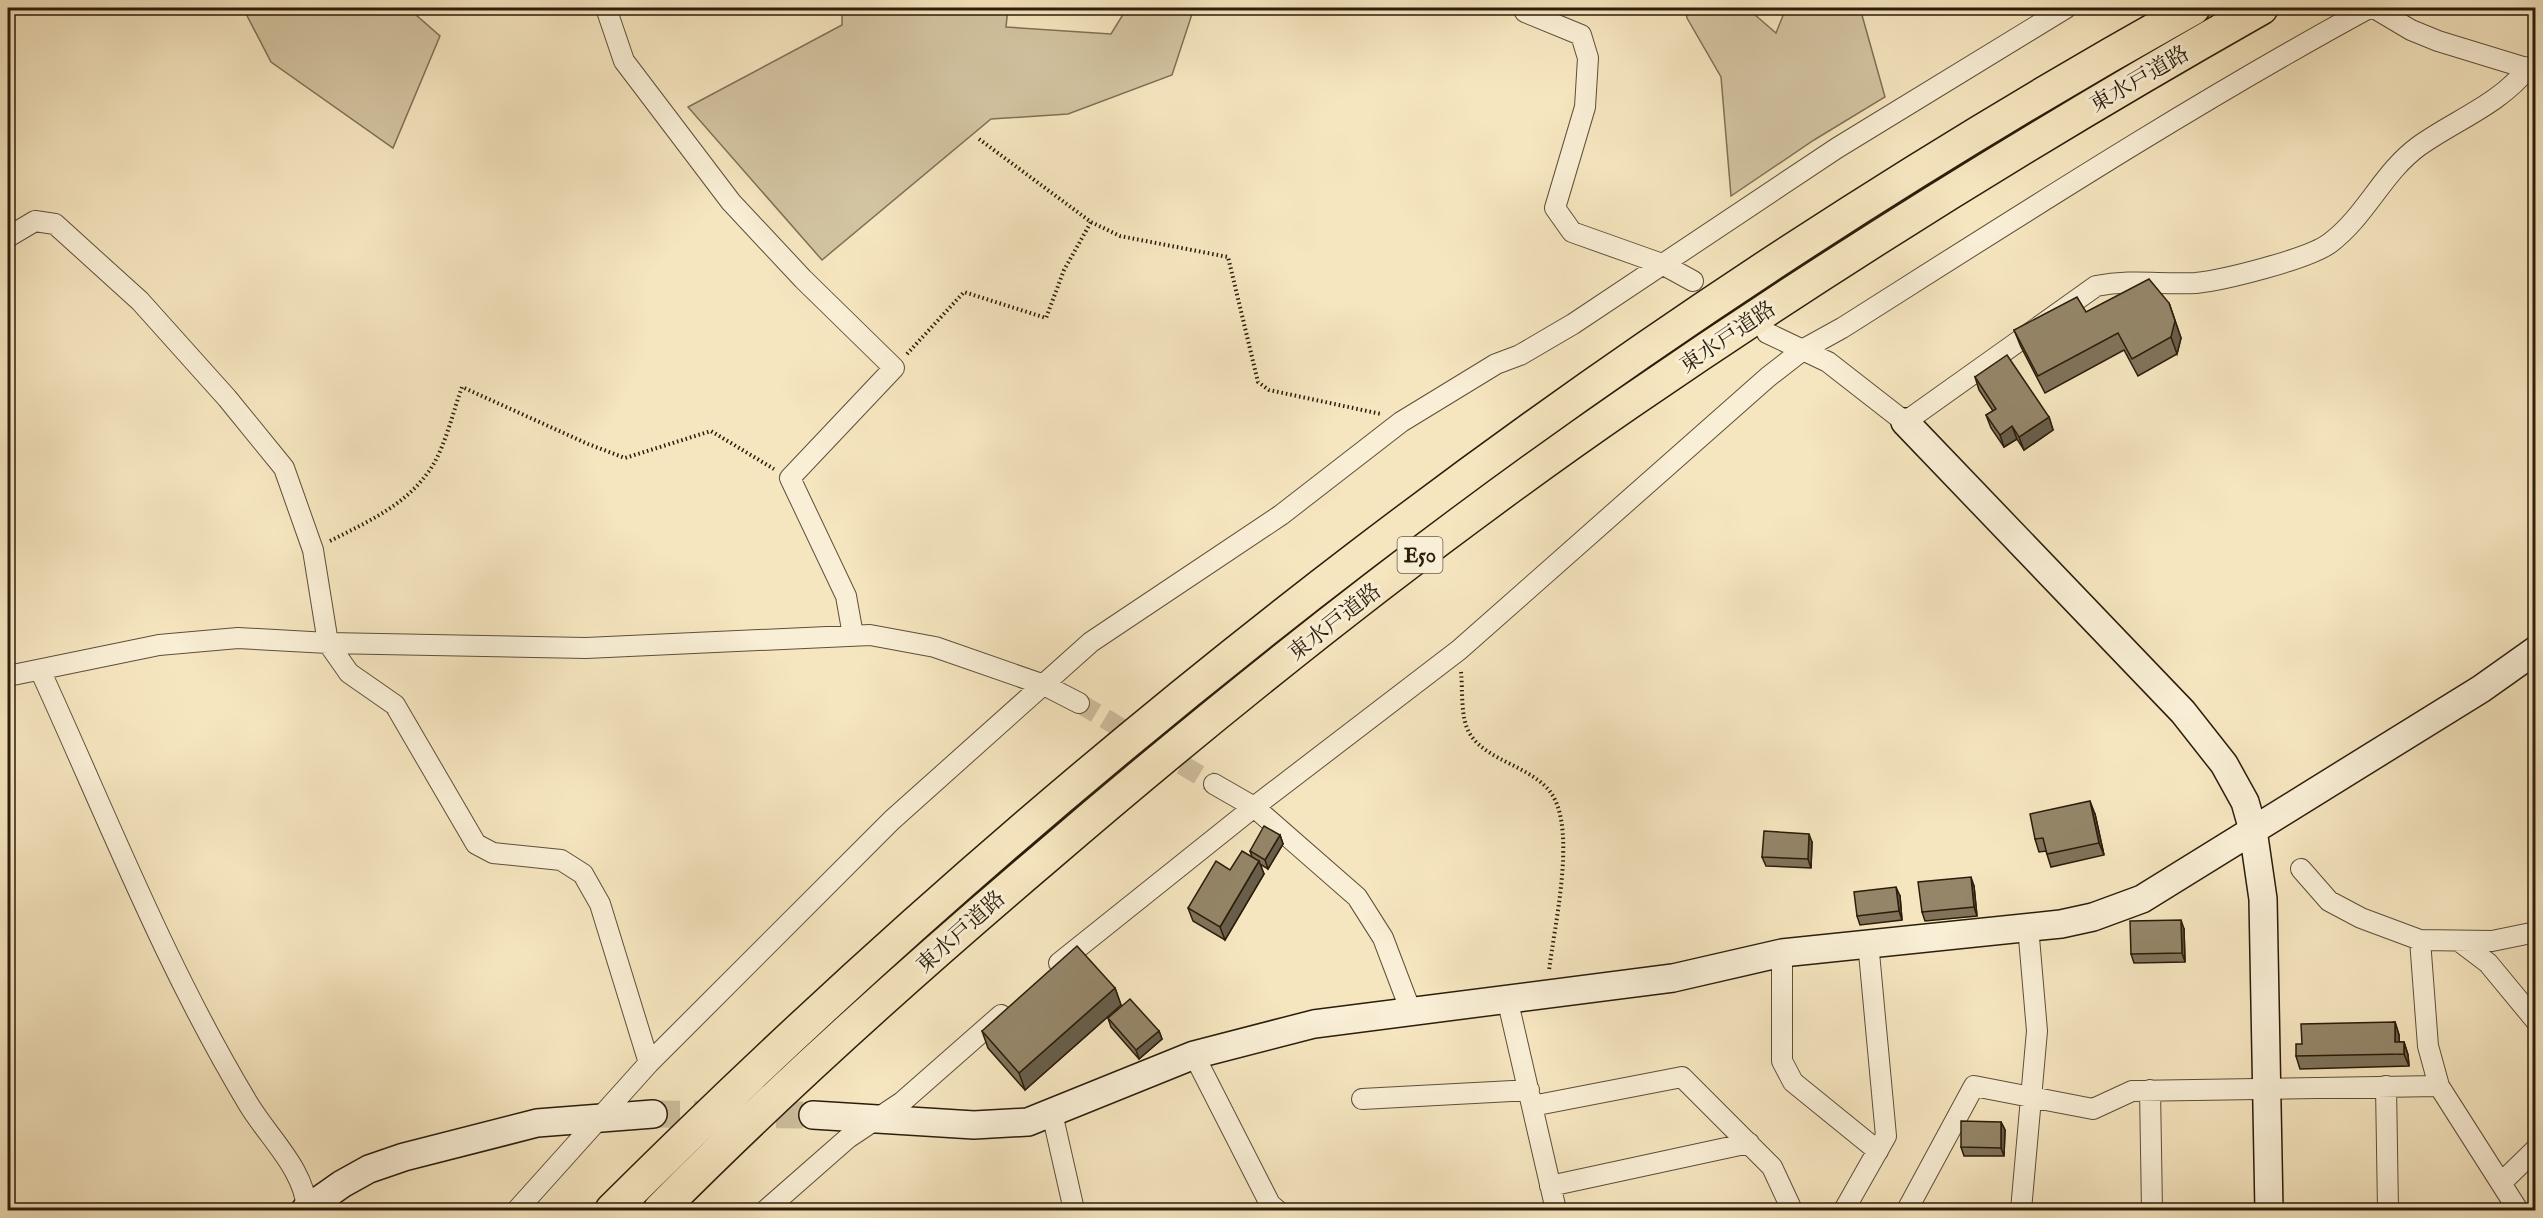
<svg xmlns="http://www.w3.org/2000/svg" width="2543" height="1218" font-family="'IM FELL English','Noto Serif JP',serif">
<style>
.green{fill:#d3c4a1;stroke:#7f7056;stroke-width:1.5}
.lines{fill:none;stroke-linecap:round;stroke-linejoin:round}
.street-tunnel{stroke:#cdbe9c;stroke-width:20;stroke-dasharray:20 10;stroke-linecap:butt}
.secondary-tunnel{stroke:#cdbe9c;stroke-width:27;stroke-dasharray:27 14;stroke-linecap:butt}
.street-casing{stroke:#5e4f38;stroke-width:22}
.secondary-casing{stroke:#2b1d0b;stroke-width:30}
.highway-casing{stroke:#2b1d0b;stroke-width:36}
.path{stroke:#2b1d0b;stroke-width:4;stroke-dasharray:1.5 3;stroke-linecap:butt}
.street{stroke:#f9efd6;stroke-width:20}
.secondary{stroke:#f9efd6;stroke-width:27}
.highway{stroke:#f6e6c0;stroke-width:33}
.wall{fill:#80735a;stroke:#2b1d0b;stroke-width:1.5}
.shaded-wall{fill:#685e4a;stroke:#2b1d0b;stroke-width:1.5}
.building{fill:#958669;stroke:#2b1d0b;stroke-width:1.5}
.labels{text-anchor:middle;stroke-width:6;stroke-linejoin:round;paint-order:stroke}
.shield{fill:#f9efd6;stroke:#695c48;stroke-width:1.5}
.shield-label{font-size:21px;font-weight:bold;fill:#2b1d0b}
.street-label{font-size:22px;fill:#2b1d0b;stroke:#f9efd6}
</style>
<rect width="100%" height="100%" fill="#f6e6c0"/>
<filter id="stains"><feTurbulence type="fractalNoise" baseFrequency=".00333" numOctaves="4"/><feColorMatrix values="0 0 0 0 .2 0 0 0 0 .09 0 0 0 0 .02 0 0 0 .5 -.17"/></filter>
<radialGradient id="worn" r=".72"><stop offset=".6" stop-color="#630" stop-opacity="0"/><stop offset="1" stop-color="#630" stop-opacity=".3"/></radialGradient>
<path class="green" d="M243 8H408L440 36 393 148 271 62Z
M842 8H1008L1006 27 1111 34 1127 8H1194L1172 75 1068 114 991 119 822 260 688 107 842 25Z
M1685 8H1747L1776 33 1786 8H1860L1885 97 1814 140 1731 196 1721 77 1687 18Z"/>
<g class="lines">
<path class="street-tunnel" d="M1079 703 1214 784"/>
<path class="secondary-tunnel" d="M653 1114 813 1115"/>
<defs>
<path id="street" d="M606 8 624 61 731 202 803 279 894 368 790 478 846 596 853 635
M1523 8 1525 12 1581 35 1588 58 1585 107 1555 208 1572 232 1662 264 1693 281
M2374 8 2411 30 2438 41 2536 71
M8 237 35 221 55 224 140 301 227 398 284 468 313 550 328 643 349 673 395 705 476 844 493 853 561 860 583 874 600 904 649 1063
M1767 333 1828 362 1905 422 2096 286C2132 279 2161 285 2196 283 2224 280 2309 259 2330 243 2366 216 2383 172 2419 146 2457 119 2499 105 2529 67
M40 670C107 816 165 966 249 1105 269 1138 305 1170 307 1210
M8 676 159 645 238 638 328 643 586 648 870 635 935 647 1044 685 1079 703
M1214 784 1254 807 1357 897 1383 938 1410 1009
M2301 869 2329 901 2361 918 2420 940 2492 941 2536 932
M2420 940 2428 1046 2439 1086 2518 1210
M2459 941 2488 963 2536 1021
M1782 953V1061L1793 1082 1878 1151
M1059 963 1254 807 1459 650 1768 377 1804 349 1842 328C2016 218 2189 106 2369 8
M1507 998 1556 1210
M1194 1055 1270 1204 1277 1210
M2386 1086 2388 1210
M2150 1090 2152 1210
M1362 1099 1529 1090
M1532 1106 1682 1077 1772 1167 1792 1210
M1052 1113 1074 1210
M2501 1183 2536 1149
M1550 1186 1749 1143
M517 1210 649 1063 892 820 1091 642 1281 515 1401 422 1496 364 1520 355 1573 324 1837 148 2066 8
M766 1210 848 1138 902 1102 1001 1015
M1844 1210 1886 1136 1868 942
M1907 1210 1974 1086 2093 1109 2132 1091 2439 1086
M2021 1210 2037 1031 2028 926"/>
<path id="secondary" d="M1905 422 2183 712 2224 764 2245 802 2253 830 2263 899 2269 1210
M813 1115 974 1125 1028 1122 1194 1055 1314 1024 1673 978 1782 953 2061 924 2093 917 2142 899 2481 689 2536 650
M305 1210 342 1184 369 1169 404 1157 537 1123 653 1114"/>
<path id="highway" d="M612 1210C1082 742 1614 331 2193 8
M660 1210C783 1086 914 969 1047 856 1233 696 1425 543 1628 403 1833 262 2044 131 2261 8"/>
</defs>
<use href="#street" class="street-casing"/>
<use href="#secondary" class="secondary-casing"/>
<use href="#highway" class="highway-casing"/>
<path class="path" d="M979 139 1091 222 1120 236 1228 257 1258 382 1269 390 1381 414
M907 354 964 292 1046 318 1064 270 1091 222
M330 541C369 521 409 504 433 465 446 443 453 412 462 387L588 444 625 458 711 431 774 469
M1461 672C1463 691 1460 718 1470 734 1487 762 1536 767 1553 796 1576 835 1554 927 1549 971"/>
<use href="#street" class="street"/>
<use href="#secondary" class="secondary"/>
<use href="#highway" class="highway"/>
</g>
<path class="wall" d="M2169 303 2181 338 2177 354 2138 376 2124 350 2045 393 2021 347 2014 330 2086 312Z
M1975 377 2049 417 2053 430 2024 450 2017 439 2004 447 1991 428 1986 415 1993 411 1979 390Z
M2095 814 2104 855 2051 867 2046 851 2039 852 2035 839Z
M1280 835 1283 844 1268 869 1260 864 1264 874 1225 940 1193 921 1188 908 1252 857 1250 851Z
M1812 842 1811 868 1766 866 1762 857Z
M1974 886 1977 916 1925 921 1922 912Z
M1900 896 1902 920 1860 925 1857 916Z
M2184 929 2185 962 2134 963 2131 954Z
M1115 988 1121 1005 1025 1090 988 1048 982 1031Z
M1108 1018 1159 1031 1162 1039 1139 1059 1111 1027Z
M2395 1022 2399 1035V1042H2404L2408 1055 2409 1066 2300 1069 2296 1056 2302 1044Z
M2001 1122 2005 1130 2004 1156H1964L1961 1147Z"/>
<path class="shaded-wall" d="M2169 303 2181 338 2177 354 2171 337Z
M2049 417 2053 430 2024 450 2019 437Z
M2012 426 2017 439 2004 447 2000 435Z
M2090 801 2095 814 2104 855 2099 843Z
M1809 834 1812 842 1811 868 1808 859Z
M1280 835 1283 844 1268 869 1265 860Z
M1259 861 1264 874 1225 940 1220 927Z
M1971 877 1974 886 1977 916 1974 907Z
M1896 887 1900 896 1902 920 1899 911Z
M2181 920 2184 929 2185 962 2182 953Z
M1115 988 1121 1005 1025 1090 1019 1073Z
M2395 1022 2399 1035 2400 1055 2395 1042Z
M1159 1031 1162 1039 1139 1059 1136 1050Z
M2404 1042 2408 1055 2409 1066 2404 1054Z
M2001 1122 2005 1130 2004 1156 2001 1148Z"/>
<path class="building" d="M2149 279 2169 303 2175 321 2171 337 2132 359 2118 333 2038 376 2014 330 2077 297 2086 312Z
M2007 355 2049 417 2019 437 2012 426 2000 435 1986 415 1996 409 1975 377Z
M2090 801 2099 843 2047 854 2043 838 2035 839 2030 814Z
M1264 826 1280 835 1265 860 1250 851Z
M1764 831 1809 834 1808 859 1762 857Z
M1242 851 1259 861 1220 927 1188 908 1216 861 1230 870Z
M1971 877 1974 907 1922 912 1918 882Z
M1896 887 1899 911 1857 916 1854 892Z
M2181 920 2182 953 2131 954 2130 921Z
M1077 946 1115 988 1019 1073 982 1031Z
M1130 999 1159 1031 1136 1050 1108 1018Z
M2395 1022V1042H2404V1054L2296 1056V1044H2302L2301 1024Z
M1961 1121 2001 1122V1148L1961 1147Z"/>
<g class="labels">
<rect class="shield" x="1397.5" y="537" width="45" height="36" rx="4.5"/>
<g class="shield-label">
<text x="1420" y="562">E50</text>
</g>
<g class="street-label">
<text transform="translate(2139 78) rotate(-30)" y="8">東水戸道路</text>
<text transform="translate(1727 336) rotate(-34)" y="8">東水戸道路</text>
<text transform="translate(1334 621) rotate(-38)" y="8">東水戸道路</text>
<text transform="translate(960 931) rotate(-42)" y="8">東水戸道路</text>
</g>
</g>
<rect width="2543" height="1218" fill="none" stroke="#f6e6c0" stroke-width="30"/>
<rect x="9" y="9" width="2525" height="1200" fill="none" stroke="#2b1d0b" stroke-width="3"/>
<rect x="15" y="15" width="2513" height="1188" fill="none" stroke="#2b1d0b" stroke-width="1.5"/>
<rect width="100%" height="100%" filter="url(#stains)"/>
<rect width="100%" height="100%" fill="url(#worn)"/>
</svg>
